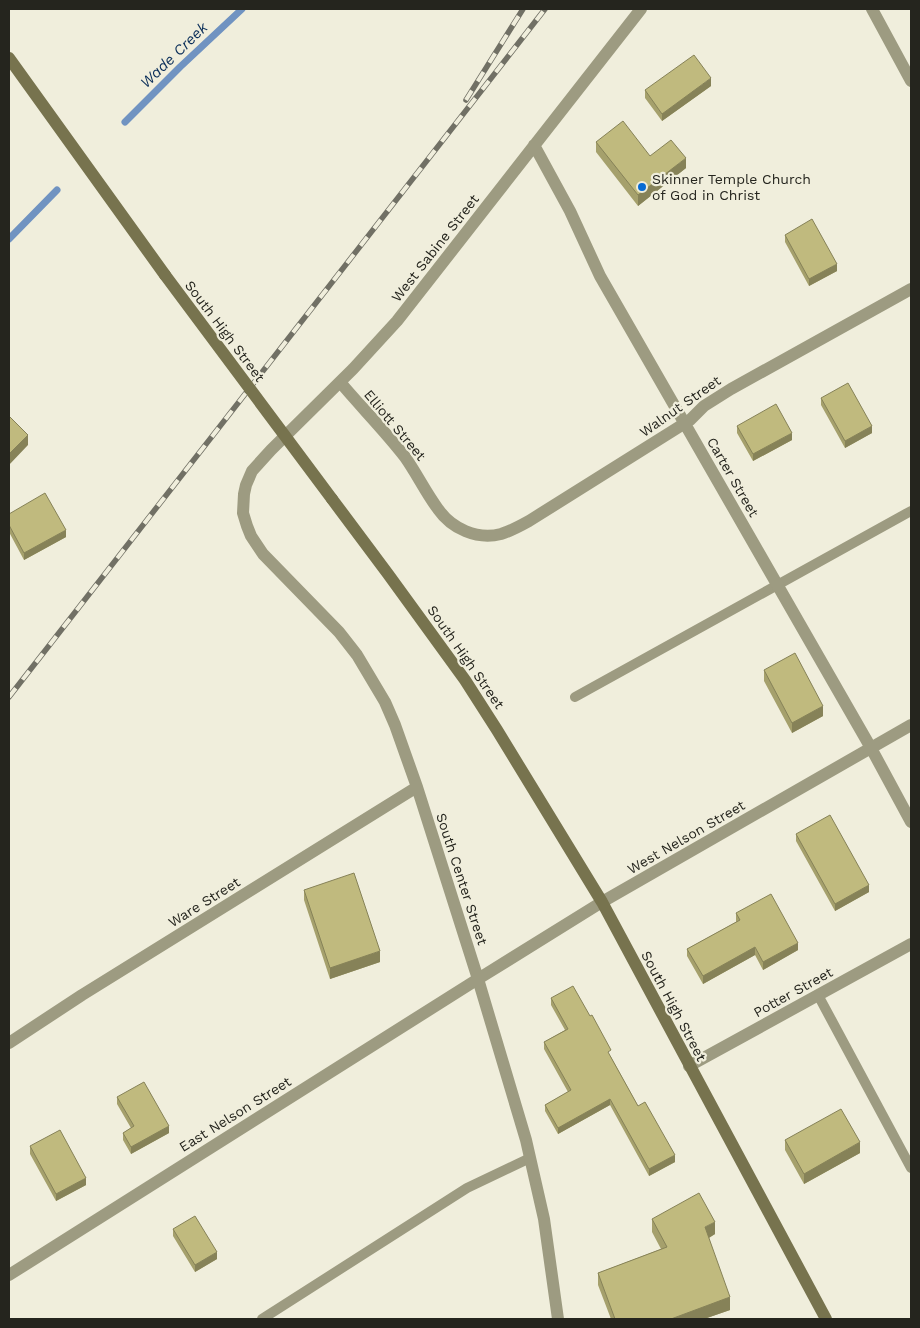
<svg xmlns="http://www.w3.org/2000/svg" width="920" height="1328" font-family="'Work Sans',sans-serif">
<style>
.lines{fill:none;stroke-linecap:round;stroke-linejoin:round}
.stream{stroke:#7093c1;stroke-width:7}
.service{stroke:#9d9b81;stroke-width:10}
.minor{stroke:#9d9b81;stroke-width:12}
.secondary{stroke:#77734e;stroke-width:12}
.rail-casing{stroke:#717065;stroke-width:5.5}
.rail{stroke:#f0eedc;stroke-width:4;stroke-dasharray:11;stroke-linecap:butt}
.secondary-bridge{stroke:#77734e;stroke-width:12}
.wall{fill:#a5a06c}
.shaded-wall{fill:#868258}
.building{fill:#c0ba7e;stroke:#868258}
.poi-dot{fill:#076bd3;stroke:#f0eedc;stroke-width:2}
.labels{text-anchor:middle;stroke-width:4.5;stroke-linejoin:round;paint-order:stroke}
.poi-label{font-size:14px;fill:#25251e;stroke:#f0eedc;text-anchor:start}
.street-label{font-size:14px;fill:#25251e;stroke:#f0eedc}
.water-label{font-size:15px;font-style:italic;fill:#092d58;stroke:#f0eedc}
</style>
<rect width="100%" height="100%" fill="#f0eedc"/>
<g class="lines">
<path class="stream" d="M125 122 180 67 242 9
M9 239 57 190"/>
<path class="service" d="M575 697 911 511
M818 995 911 1168
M262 1319 467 1188 530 1158"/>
<path class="minor" d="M872 9 911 81
M534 145 570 211 600 276 871 748 911 822
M340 382C361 407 385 431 405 457 417 474 426 493 438 509 452 529 477 540 501 534 511 531 520 526 529 521L690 420 704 406 731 389 911 289
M9 1043 82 995 417 787
M689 1066 911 944
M9 1275 478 979 602 902 911 725
M558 1319 544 1219 526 1140 478 979 417 787 395 725 385 702 357 655 339 632 263 554 251 536 247 526 243 513 244 494 246 485 252 471 271 450 353 369 397 321 641 9"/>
<path class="secondary" d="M9 58 165 275
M332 499 388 574 465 680 497 730 602 902 826 1319"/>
<defs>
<path id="rail" d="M466 100 523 9
M9 697 545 9"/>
</defs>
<use href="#rail" class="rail-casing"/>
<use href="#rail" class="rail"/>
<path class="secondary-bridge" d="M165 275 332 499"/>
</g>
<path class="wall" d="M711 86 662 121 645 98V90Z
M596 142 650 156 686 168 638 206 596 152Z
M785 235 837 271 809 286 785 242Z
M821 398 872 433 845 448 821 405Z
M737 426 792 440 753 461 737 433Z
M9 514 66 537 24 560 9 532Z
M764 670 823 716 792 733 764 681Z
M796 834 869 892 835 911 796 841Z
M304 890 380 962 330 979 304 900Z
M736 913 798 950 763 970 755 955 703 984 687 956V949L736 922Z
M551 998 611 1057 638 1106 675 1162 649 1176 610 1105 558 1134 545 1111V1105L568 1092 544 1049V1042L565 1030 551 1005Z
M117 1097 169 1133 131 1154 123 1140V1133L131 1128 117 1104Z
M785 1140 860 1153 804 1184 785 1150Z
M30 1146 86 1185 56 1201 30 1154Z
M652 1219 715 1234 709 1238 730 1310 704 1319H611L598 1285V1273L661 1249 652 1232Z
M173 1229 217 1259 195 1272 173 1236Z"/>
<path class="shaded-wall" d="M711 78V86L662 121V114Z
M686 158V168L638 206V195Z
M837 264V271L809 286V279Z
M872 426V433L845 448V441Z
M792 433V440L753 461V454Z
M28 435V445L9 465V454Z
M66 530V537L24 560V553Z
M823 706V716L792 733V723Z
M869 885V892L835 911V904Z
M798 943V950L763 970V962Z
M755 947V955L703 984V976Z
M380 951V962L330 979V968Z
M610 1099V1105L558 1134V1128Z
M169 1126V1133L131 1154V1147Z
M860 1142V1153L804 1184V1174Z
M675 1155V1162L649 1176V1169Z
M86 1178V1185L56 1201V1194Z
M715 1222V1234L705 1240V1227Z
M217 1252V1259L195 1272V1265Z
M730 1297V1310L704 1319H671Z"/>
<path class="building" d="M694 55 711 78 662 114 645 90Z
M623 121 650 156 671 140 686 158 638 195 596 142Z
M812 219 837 264 809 279 785 235Z
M848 383 872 426 845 441 821 398Z
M776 404 792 433 753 454 737 426Z
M9 416 28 435 9 454Z
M45 493 66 530 24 553 9 525V514Z
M795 653 823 706 792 723 764 670Z
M830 815 869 885 835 904 796 834Z
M354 873 380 951 330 968 304 890Z
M771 894 798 943 763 962 755 947 703 976 687 949 740 920 736 913Z
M573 986 590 1016 592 1015 611 1050 608 1052 638 1106 645 1102 675 1155 649 1169 610 1099 558 1128 545 1105 571 1090 544 1042 568 1029 551 998Z
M144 1082 169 1126 131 1147 123 1133 134 1126 117 1097Z
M841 1109 860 1142 804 1174 785 1140Z
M60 1130 86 1178 56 1194 30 1146Z
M699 1193 715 1222 705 1227 730 1297 671 1319H615L598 1273 667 1247 652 1219Z
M195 1216 217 1252 195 1265 173 1229Z"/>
<circle class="poi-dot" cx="642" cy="187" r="5"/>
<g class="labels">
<g class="poi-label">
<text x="652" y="184">Skinner Temple Church<tspan x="652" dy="16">of God in Christ</tspan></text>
</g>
<g class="street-label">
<text transform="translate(435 248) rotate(-52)" y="5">West Sabine Street</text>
<text transform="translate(225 331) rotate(53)" y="5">South High Street</text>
<text transform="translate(680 406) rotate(-35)" y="5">Walnut Street</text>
<text transform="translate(395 425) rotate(50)" y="5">Elliott Street</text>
<text transform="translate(733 477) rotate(60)" y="5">Carter Street</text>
<text transform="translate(466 657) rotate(55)" y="5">South High Street</text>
<text transform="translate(686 837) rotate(-30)" y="5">West Nelson Street</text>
<text transform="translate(462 879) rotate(72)" y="5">South Center Street</text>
<text transform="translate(204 902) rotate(-32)" y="5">Ware Street</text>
<text transform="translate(793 992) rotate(-29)" y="5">Potter Street</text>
<text transform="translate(674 1006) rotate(62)" y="5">South High Street</text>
<text transform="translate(235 1114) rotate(-32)" y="5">East Nelson Street</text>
</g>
<g class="water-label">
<text transform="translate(174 55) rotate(-44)" y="5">Wade Creek</text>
</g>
</g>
<rect width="920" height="1328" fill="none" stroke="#25251e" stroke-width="20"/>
</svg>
